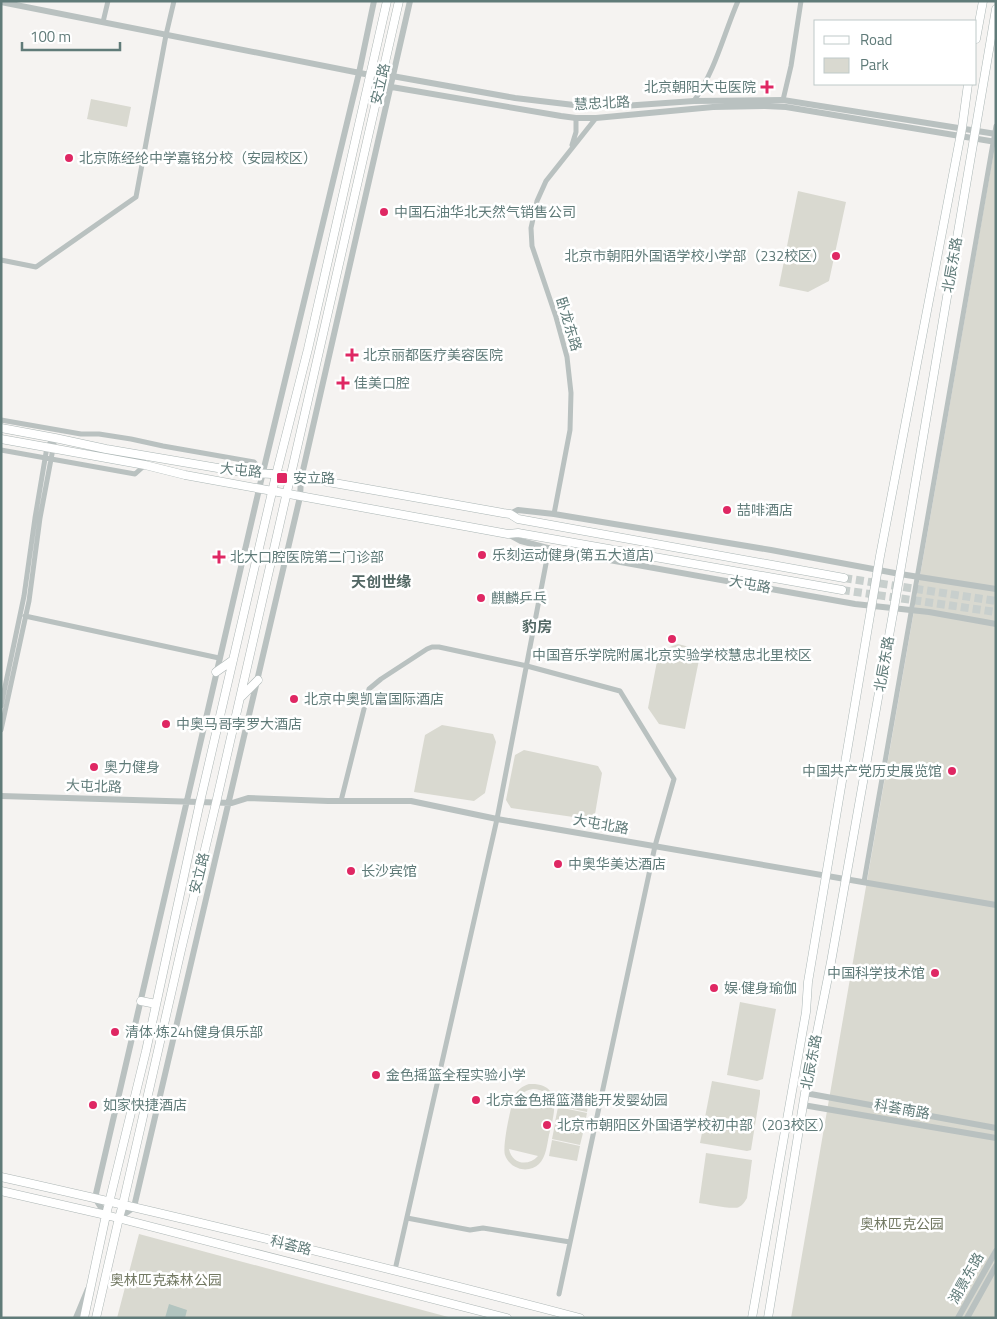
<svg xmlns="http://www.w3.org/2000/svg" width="997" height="1319" font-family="'Titillium Web','Noto Sans SC',sans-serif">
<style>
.green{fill:#d9d9d0;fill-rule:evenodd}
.water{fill:#b2c4bf}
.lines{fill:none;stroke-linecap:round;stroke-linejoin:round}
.secondary-tunnel{stroke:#c8cfcd;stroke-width:8;stroke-dasharray:8 4;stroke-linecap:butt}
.secondary-casing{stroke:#abb6b5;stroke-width:9}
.primary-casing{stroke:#adb6b5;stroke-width:9}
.minor{stroke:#b9c1c0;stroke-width:5}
.tertiary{stroke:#b9c1c0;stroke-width:6}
.secondary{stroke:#fff;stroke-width:8}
.primary{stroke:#fff;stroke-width:8}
.poi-dot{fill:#df2763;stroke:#fff;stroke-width:2}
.labels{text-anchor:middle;stroke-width:5;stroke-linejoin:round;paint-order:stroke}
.street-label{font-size:14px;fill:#607b79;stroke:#fff}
.poi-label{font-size:14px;fill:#607b79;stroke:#fff;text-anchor:start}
.park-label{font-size:14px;fill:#737963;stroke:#fff}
.neighbourhood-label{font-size:15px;font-weight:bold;fill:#526764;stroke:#fff}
</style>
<rect width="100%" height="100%" fill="#f5f3f1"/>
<path class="green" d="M91 99 131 107 127 127 87 119Z
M996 139V1318H791Z
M798 191 846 202 829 281 808 292 779 286Z
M678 644 701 650 685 729 659 724 648 708 659 651Z
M442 725 493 734 496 742 485 793 474 801 414 792 425 735Z
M524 750 598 766 602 773 594 820 511 808 506 800 515 755Z
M740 1002 776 1009 763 1079 757 1081 727 1075Z
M712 1081 760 1090V1094L751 1150 747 1151 700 1143Z
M529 1084C564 1082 554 1115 549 1135 547 1145 546 1157 539 1164 534 1169 525 1171 518 1168 512 1166 507 1161 505 1155 502 1147 511 1104 515 1095 518 1089 523 1086 529 1084ZM533 1089C542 1089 549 1094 550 1104L520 1098C522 1092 527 1090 533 1089ZM509 1149 538 1156C528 1167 512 1164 509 1149Z
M561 1091 590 1096 587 1112 558 1106Z
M558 1107 587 1113 584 1128 555 1122Z
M555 1124 584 1129 580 1145 552 1139Z
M552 1140 580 1146 577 1161 549 1156Z
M706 1153 752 1160 747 1198C745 1201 743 1205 739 1207 733 1210 707 1204 699 1203Z
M139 1234 452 1318H117Z"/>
<path class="water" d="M169 1304 187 1310 185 1318H165Z"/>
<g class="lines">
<path class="secondary-tunnel" d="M844 578 996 601
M842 590 996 612"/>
<defs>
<path id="secondary" d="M976 39 983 1
M1 428 55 438 106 449 253 474C273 471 296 479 317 480L503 513 510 514 518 519 844 578
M1 439 145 465 185 475 508 534 518 533 842 590
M752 1318 806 1012 808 982 880 556 962 128 968 84
M768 1318 805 1093 831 962 894 608 996 9"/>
<path id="primary" d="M216 672 233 660
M240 698 258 680
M141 1001 156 1004
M1 1177C195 1220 388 1268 580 1318
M1 1191 106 1215 507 1318
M84 1318 106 1215 146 1051 200 802 276 475 308 349 387 1
M96 1318 119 1218 123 1204 181 950 216 803 399 1"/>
</defs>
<use href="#secondary" class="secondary-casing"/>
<use href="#primary" class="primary-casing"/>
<path class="minor" d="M103 22 108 1
M783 100 791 66 801 1
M694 101C716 69 723 36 738 1
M572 145 576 132V118
M1 260 36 267 136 197 166 35 174 1
M1 420 81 434H99L131 439 163 446 254 462 263 472
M1 450 135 474 145 465
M554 514 570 430 571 393 567 357 556 317 532 246 531 228 537 201 546 181 596 118
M25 616 219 658
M1 706 24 596 35 518 47 447 54 438
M1 730 29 601 40 518 55 438
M341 801 369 689 381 679 427 649 432 647H439L527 666 620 691 674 779 655 846 559 1294
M864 882 996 126
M407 1218 470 1230 483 1228 570 1242
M395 1270 497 819 549 548"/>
<path class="tertiary" d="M1 2 370 75H382L392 76 515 98 574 105 623 106 694 101 783 100 996 134
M370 75 380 85 561 116 576 118H596L713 107 765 106 786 107 996 142
M510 514 518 510 554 514 771 550 900 574 996 589
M508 534 521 541 559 551 855 604 929 612 996 624
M1 796 232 803 248 798 328 801H411L497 819 996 905
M805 1093 996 1128
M803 1105 996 1138
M106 1215 95 1198 263 472 359 73 374 1
M119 1218 134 1207 300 497 301 479 410 1
M76 1318 88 1289
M958 1318 996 1251
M967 1318 996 1266"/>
<use href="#secondary" class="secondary"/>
<use href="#primary" class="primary"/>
</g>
<g class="poi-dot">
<path d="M764.5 79.5h5v5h5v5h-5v5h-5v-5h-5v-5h5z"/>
<circle cx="69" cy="158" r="5"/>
<circle cx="384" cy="212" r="5"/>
<circle cx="836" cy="256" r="5"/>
<path d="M349.5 347.5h5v5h5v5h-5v5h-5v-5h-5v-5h5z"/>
<path d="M340.5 375.5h5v5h5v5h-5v5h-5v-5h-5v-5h5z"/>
<rect x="276" y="472" width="12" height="12" rx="2.5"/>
<circle cx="727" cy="510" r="5"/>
<circle cx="482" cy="555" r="5"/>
<path d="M216.5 549.5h5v5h5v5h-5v5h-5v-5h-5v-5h5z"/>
<circle cx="481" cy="598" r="5"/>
<circle cx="672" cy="639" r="5"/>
<circle cx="294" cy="699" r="5"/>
<circle cx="166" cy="724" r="5"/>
<circle cx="94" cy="767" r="5"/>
<circle cx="952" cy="771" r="5"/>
<circle cx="558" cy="864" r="5"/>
<circle cx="351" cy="871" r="5"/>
<circle cx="935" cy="973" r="5"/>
<circle cx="714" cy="988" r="5"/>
<circle cx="115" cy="1032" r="5"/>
<circle cx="376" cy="1075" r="5"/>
<circle cx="476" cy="1100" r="5"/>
<circle cx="93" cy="1105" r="5"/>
<circle cx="547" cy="1125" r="5"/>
</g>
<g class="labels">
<g class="street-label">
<text transform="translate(380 84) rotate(-77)" y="5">安立路</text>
<text transform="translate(602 103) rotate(-3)" y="5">慧忠北路</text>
<text transform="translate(952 265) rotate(-80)" y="5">北辰东路</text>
<text transform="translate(569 324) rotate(73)" y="5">卧龙东路</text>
<text transform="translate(241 470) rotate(6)" y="5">大屯路</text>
<text transform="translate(750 584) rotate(10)" y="5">大屯路</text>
<text transform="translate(884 664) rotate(-80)" y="5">北辰东路</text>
<text transform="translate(94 786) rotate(2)" y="5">大屯北路</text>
<text transform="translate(601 824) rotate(10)" y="5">大屯北路</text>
<text transform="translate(199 873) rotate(-76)" y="5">安立路</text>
<text transform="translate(811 1062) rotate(-79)" y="5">北辰东路</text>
<text transform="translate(902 1109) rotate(10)" y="5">科荟南路</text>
<text transform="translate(291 1245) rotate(14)" y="5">科荟路</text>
<text transform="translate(966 1278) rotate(-61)" y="5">湖景东路</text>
</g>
<g class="poi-label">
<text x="756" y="92" text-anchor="end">北京朝阳大屯医院</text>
<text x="79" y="163">北京陈经纶中学嘉铭分校（安园校区）</text>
<text x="394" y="217">中国石油华北天然气销售公司</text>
<text x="826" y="261" text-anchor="end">北京市朝阳外国语学校小学部（232校区）</text>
<text x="363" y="360">北京丽都医疗美容医院</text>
<text x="354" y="388">佳美口腔</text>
<text x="293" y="483">安立路</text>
<text x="737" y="515">喆啡酒店</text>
<text x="492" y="560">乐刻运动健身(第五大道店)</text>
<text x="230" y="562">北大口腔医院第二门诊部</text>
<text x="491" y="603">麒麟乒乓</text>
<text x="672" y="660" text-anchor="middle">中国音乐学院附属北京实验学校慧忠北里校区</text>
<text x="304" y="704">北京中奥凯富国际酒店</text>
<text x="176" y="729">中奥马哥孛罗大酒店</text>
<text x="104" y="772">奥力健身</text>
<text x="942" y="776" text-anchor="end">中国共产党历史展览馆</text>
<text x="568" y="869">中奥华美达酒店</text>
<text x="361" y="876">长沙宾馆</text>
<text x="925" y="978" text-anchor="end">中国科学技术馆</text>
<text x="724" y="993">娱·健身瑜伽</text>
<text x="125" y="1037">清体·炼24h健身俱乐部</text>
<text x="386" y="1080">金色摇篮全程实验小学</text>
<text x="486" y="1105">北京金色摇篮潜能开发婴幼园</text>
<text x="103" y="1110">如家快捷酒店</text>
<text x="557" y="1130">北京市朝阳区外国语学校初中部（203校区）</text>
</g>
<g class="park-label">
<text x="902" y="1229">奥林匹克公园</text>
<text x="166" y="1285">奥林匹克森林公园</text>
</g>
<g class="neighbourhood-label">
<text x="381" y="587">天创世缘</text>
<text x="537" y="632">豹房</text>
</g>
</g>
<rect width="997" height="1319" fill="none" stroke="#607b79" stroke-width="5"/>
<rect x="814" y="20" width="162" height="65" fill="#ffffff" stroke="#bfcac9"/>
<rect x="824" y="36" width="25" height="8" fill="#ffffff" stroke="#bfcac9"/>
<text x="860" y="45" font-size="15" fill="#607b79">Road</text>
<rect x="824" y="58" width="25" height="15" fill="#d9d9d0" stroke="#bfcac9"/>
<text x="860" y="70" font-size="15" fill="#607b79">Park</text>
<path d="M22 42v8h98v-8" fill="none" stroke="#607b79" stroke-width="2.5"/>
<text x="30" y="42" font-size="15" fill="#607b79" stroke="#ffffff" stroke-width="4" paint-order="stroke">100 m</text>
</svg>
